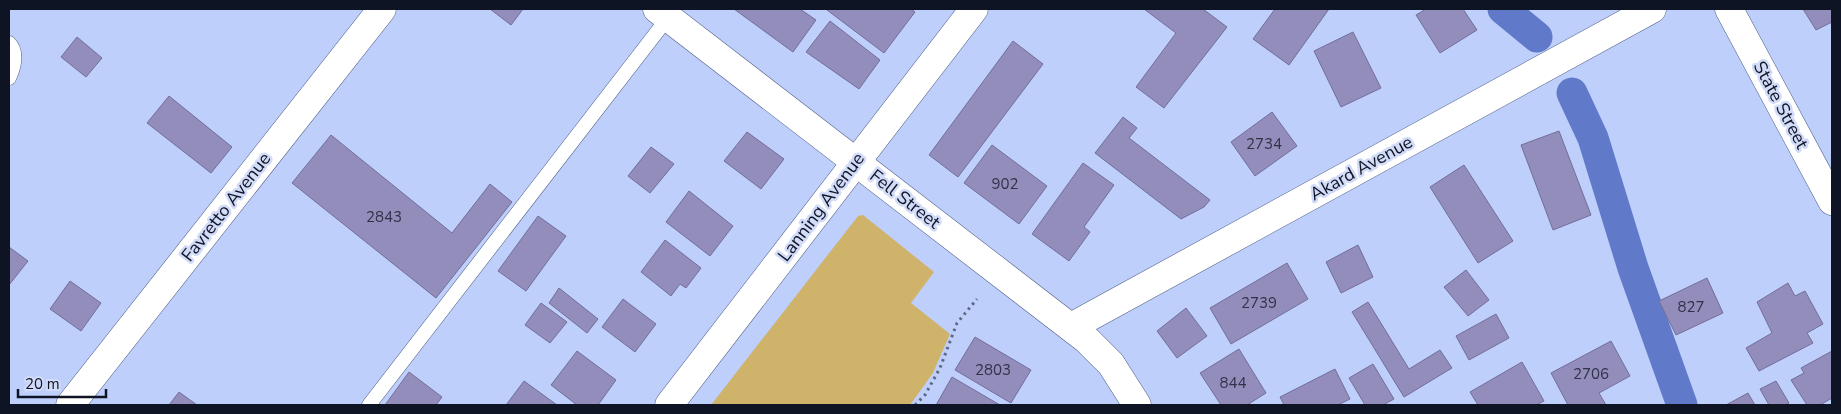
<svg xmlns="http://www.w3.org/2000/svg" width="1841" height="414" font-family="'Nunito Sans',sans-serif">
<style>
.green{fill:#cfb36b}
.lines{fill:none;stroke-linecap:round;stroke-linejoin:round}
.canal{stroke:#6079c9;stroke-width:31}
.building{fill:#928dba;stroke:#736e99}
.lane-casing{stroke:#4e5c83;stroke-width:15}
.street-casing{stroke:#4e5c83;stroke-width:29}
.path{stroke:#5e6885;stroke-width:3;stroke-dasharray:2.5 4;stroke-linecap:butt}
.lane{stroke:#fff;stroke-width:14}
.street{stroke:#fff;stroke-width:28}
.labels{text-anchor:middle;stroke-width:5;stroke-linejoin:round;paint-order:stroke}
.number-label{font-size:15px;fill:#30324a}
.street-label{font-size:18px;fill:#0f1424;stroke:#d2dcf8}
</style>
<rect width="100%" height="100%" fill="#becffc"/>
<path class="green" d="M863 215 934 272 911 303 950 334 933 373 910 405H711L858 216Z"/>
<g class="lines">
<path class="canal" d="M1503 9 1537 37
M1572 93 1593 138 1633 268 1682 405"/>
</g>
<path class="building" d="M490 9H523L511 25Z
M734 9H800L816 20 793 52Z
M828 9H911L915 12 884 53 827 10Z
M1144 9H1203L1227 27 1164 108 1136 87 1176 33Z
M1275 9H1329L1289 65 1253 39Z
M1426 9H1463L1477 30 1440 53 1416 15Z
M1803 9H1832V22L1816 30Z
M830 21 880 60 859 89 806 52Z
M1353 32 1381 88 1341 107 1314 51Z
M77 37 102 58 86 77 61 57Z
M1013 41 1043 64 958 177 929 155Z
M169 96 232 147 211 173 147 123Z
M1272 112 1297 146 1255 176 1231 142Z
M1123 117 1137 128 1129 138 1210 200 1204 207 1181 219 1095 153Z
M1559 131 1591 215 1553 230 1521 145Z
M747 132 784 159 761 189 724 161Z
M331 135 452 233 490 184 512 202 436 298 292 183Z
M992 145 1047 186 1019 224 964 183Z
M651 147 674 164 650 193 628 176Z
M1083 163 1114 185 1084 227 1090 232 1069 261 1032 234Z
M1464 165 1513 241 1478 263 1430 187Z
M689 191 733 226 710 256 666 222Z
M538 216 566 236 526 291 498 271Z
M665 240 701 268 686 288 680 284 671 296 641 272Z
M1358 245 1373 277 1341 293 1326 262Z
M9 247 28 261 9 285Z
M1287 263 1308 299 1231 344 1210 308Z
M1466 270 1489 300 1468 316 1444 287Z
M1707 278 1723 313 1676 335 1659 301Z
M70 281 101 303 81 331 50 309Z
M1788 283 1795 296 1805 291 1823 324 1807 333 1813 343 1759 371 1746 348 1772 333 1757 302Z
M559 288 598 319 587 333 549 303Z
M623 299 656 324 635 352 602 327Z
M1368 302 1409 369 1440 350 1452 368 1404 397 1352 312Z
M541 303 567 322 550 343 525 325Z
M1186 308 1207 336 1177 358 1157 331Z
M1496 314 1509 338 1469 360 1456 336Z
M975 337 1031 370 1011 403 955 370Z
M1611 341 1630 376 1599 393 1606 405H1568L1551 373Z
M1239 349 1266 393 1247 405H1221L1200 373Z
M577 351 616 380 598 405H577L551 385Z
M1832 351V398L1820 405H1807L1791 380 1804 373 1801 368Z
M1522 362 1544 401 1536 405H1478L1470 392Z
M1373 364 1394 399 1383 405H1365L1349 378Z
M1335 369 1350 399 1338 405H1284L1280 397Z
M409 372 442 397 436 405H385Z
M952 377 1000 405H936Z
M524 381 557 405H506Z
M1776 381 1789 403 1785 405H1769L1760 389Z
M179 392 197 405H169Z
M1748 393 1755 405H1726Z"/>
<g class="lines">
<defs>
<path id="lane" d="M9 43C18 52 14 68 9 78
M369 405 670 15"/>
<path id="street" d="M657 9 1087 340 1111 364 1137 405
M1729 9 1832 201
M1071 327 1652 9
M70 405 382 9
M669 405 974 9"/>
</defs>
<use href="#lane" class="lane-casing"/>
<use href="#street" class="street-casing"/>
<path class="path" d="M915 405 925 395 940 368 957 323 977 299"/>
<use href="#lane" class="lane"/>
<use href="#street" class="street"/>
</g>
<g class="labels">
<g class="number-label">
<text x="1264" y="149">2734</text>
<text x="1005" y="189">902</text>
<text x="384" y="222">2843</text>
<text x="1259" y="308">2739</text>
<text x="1691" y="312">827</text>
<text x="993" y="375">2803</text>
<text x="1591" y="379">2706</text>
<text x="1233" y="388">844</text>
</g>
<g class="street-label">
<text transform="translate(1781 105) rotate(62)" y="6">State Street</text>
<text transform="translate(1361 168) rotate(-29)" y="6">Akard Avenue</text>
<text transform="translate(905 199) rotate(38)" y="6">Fell Street</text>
<text transform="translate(226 207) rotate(-52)" y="6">Favretto Avenue</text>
<text transform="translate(821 207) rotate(-53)" y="6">Lanning Avenue</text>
</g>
</g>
<rect width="1841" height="414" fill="none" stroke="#0f1424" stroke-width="20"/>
<path d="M18 389v8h88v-8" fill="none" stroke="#0f1424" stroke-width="2.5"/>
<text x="25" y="389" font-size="15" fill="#0f1424" stroke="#d2dcf8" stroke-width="4" paint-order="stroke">20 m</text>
</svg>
